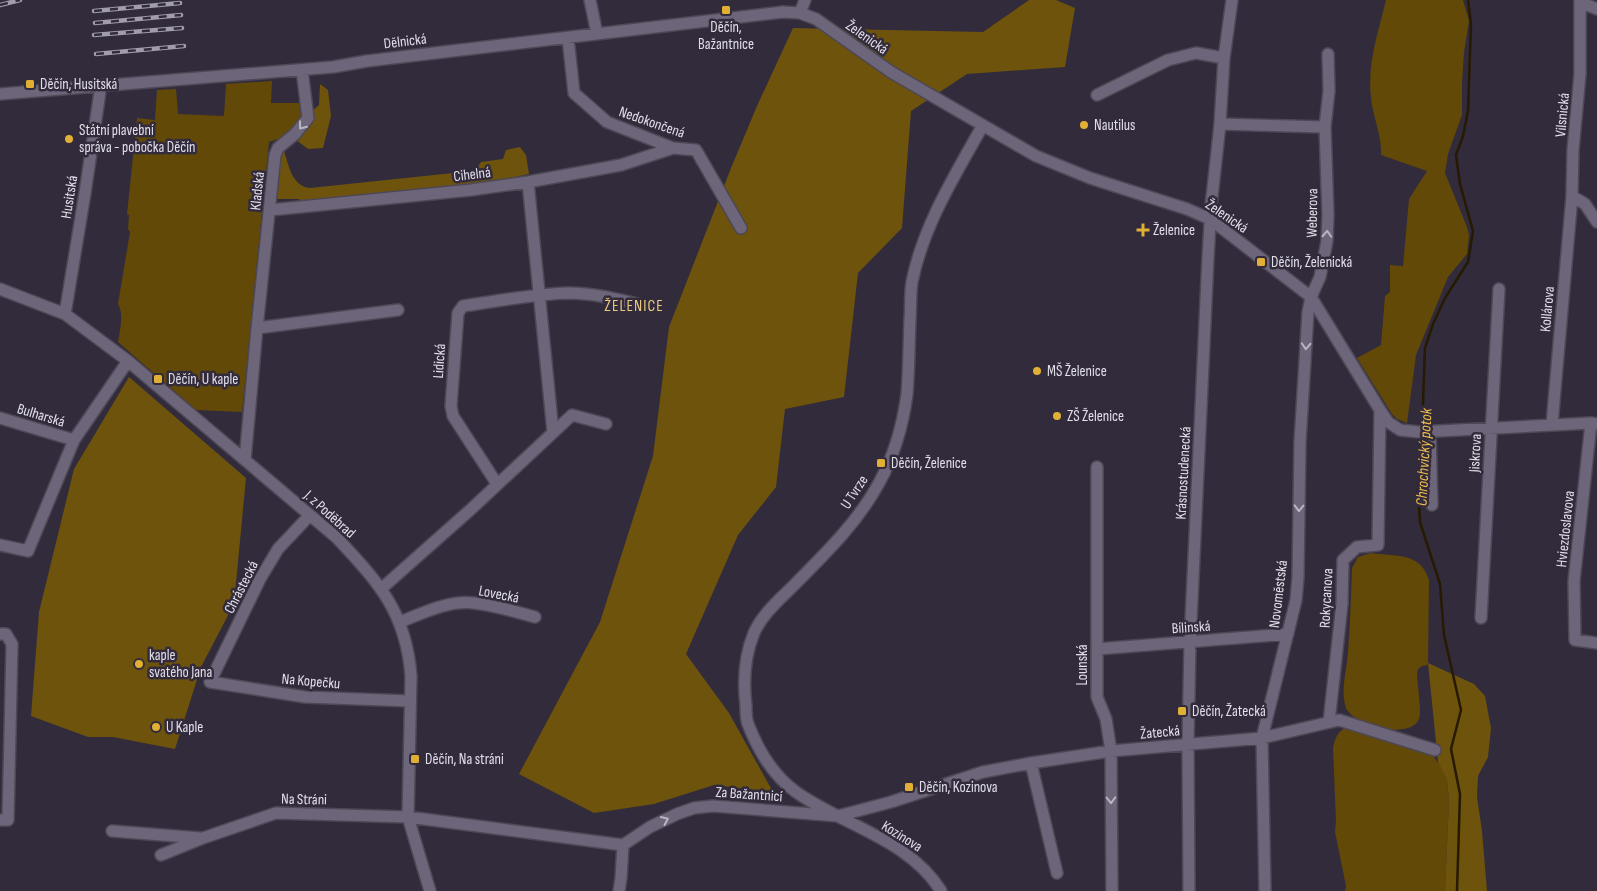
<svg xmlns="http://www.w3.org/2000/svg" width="1597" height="891" font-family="'Sofia Sans Condensed',sans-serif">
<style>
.green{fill:#624907}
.forest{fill:#6e530c}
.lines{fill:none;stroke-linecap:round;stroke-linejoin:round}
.stream{stroke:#261a01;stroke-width:2.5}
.minor-casing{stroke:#4d4856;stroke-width:14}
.minor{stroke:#6d6579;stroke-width:11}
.rail-casing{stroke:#a29daa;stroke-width:4.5}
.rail{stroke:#322b3c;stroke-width:2.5;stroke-dasharray:8;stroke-linecap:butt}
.oneway{stroke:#b9b4c2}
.poi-dot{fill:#e1af34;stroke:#322b3c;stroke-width:2}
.labels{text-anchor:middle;stroke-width:5;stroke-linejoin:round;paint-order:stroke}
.poi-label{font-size:15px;fill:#e2dee9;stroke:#322b3c;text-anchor:start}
.street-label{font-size:15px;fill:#e2dee9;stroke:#322b3c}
.neighbourhood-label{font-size:16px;letter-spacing:1px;fill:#ecc980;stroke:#322b3c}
.water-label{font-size:16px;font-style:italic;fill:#f2c04d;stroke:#322b3c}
</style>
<rect width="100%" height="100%" fill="#322b3c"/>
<path class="green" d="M1386 0H1463L1469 21 1464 52 1462 82V115L1448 154 1445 173 1467 227 1469 235 1467 254 1448 277 1416 355 1407 423 1397 419 1392 414 1357 358 1381 345 1385 296 1390 292V265L1403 266 1409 199 1427 171 1381 155C1382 135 1373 118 1371 98 1367 64 1378 33 1386 0Z
M272 81 271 103H303L302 123 291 135 269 142 242 412 196 410 118 342C120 331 124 313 118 304L130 232 128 229 129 215 127 214 137 118 155 120 157 90 176 89 178 114 224 116 226 84Z
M1371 553C1395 557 1420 551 1429 580L1428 663 1427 665C1421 666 1418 667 1417 674 1417 683 1422 712 1419 719 1409 741 1353 725 1346 708 1340 690 1347 670 1348 652 1350 624 1351 596 1352 568L1358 557Z
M1347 727 1431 753 1444 771 1447 779 1449 801 1445 891H1345L1346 886 1335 832 1336 821 1333 748C1335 738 1338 731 1347 727Z"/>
<path class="forest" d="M1029 0H1056L1075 8 1065 67 967 74 911 111 902 228 858 273 844 397 785 409 776 487 738 535 686 654 729 713 773 792 714 785 654 804 594 813 519 774 600 622 653 456 669 327 731 168 757 106 793 28 983 32Z
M320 84 328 90 331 116 323 148 308 149 296 140 314 120 312 111 319 105Z
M520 147 526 155 529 174C455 191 377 196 301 202L299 199H276L280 151H284C289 166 292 186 310 188L472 171 476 169 481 162 503 159 506 150Z
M129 377 246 478 234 604 201 667 175 749 113 737H88L31 716 39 612 74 469Z
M1428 663 1474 684 1485 696 1491 728 1488 757 1478 776 1477 797 1482 831 1487 891H1445L1449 801 1447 779 1438 762Z"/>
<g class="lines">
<path class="stream" d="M1425 428 1423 403 1425 348 1433 324 1445 298 1468 262 1473 231 1460 184 1456 155 1463 136 1468 111 1471 24 1468 0
M1425 448 1418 489 1420 522 1440 584 1444 635 1461 710 1451 749 1460 794 1457 891"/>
<defs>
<path id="minor" d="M590 0 597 34
M1580 0V74L1573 150 1572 196 1585 204 1597 222
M1580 2 1597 9
M800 13 816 19 891 72 1036 156 1090 178 1187 209 1210 219 1311 297 1380 410 1388 422 1400 430 1419 432 1591 423 1597 424
M568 38 574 93 607 122 673 148 696 150 741 228
M0 94 333 67 367 61 783 12 800 13 805 0
M1097 95 1168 60 1196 53 1224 58
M1220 124 1325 127
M528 182 553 432
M270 210 471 190 528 182 621 165 673 148
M0 289 65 314 128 361 337 538C379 583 406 612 411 676L408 817 430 891
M65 314 85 193 101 85
M257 328 398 310
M0 418 74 440
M1591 423 1574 581 1575 640 1597 643
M1552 424 1572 196
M1430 432 1432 505
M245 460 257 328 275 155 278 148 295 134 308 118 302 70
M1097 467V697L1106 719 1111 751 1112 891
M497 484 453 416 451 406 458 313 463 306C498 301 533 294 568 293 593 293 617 299 641 305
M310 515 278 549 260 579 210 682 305 697 410 701
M0 545 28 551 74 440 128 361
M381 589 469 511 572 415 606 424
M1481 618 1499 289
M400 622C423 613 448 600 474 603 494 605 516 612 535 617
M0 634H6L12 644 8 820H0
M1097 649 1288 634
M1329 722 1342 604 1343 560 1357 547 1378 545 1380 410
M1031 763 1057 873
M112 831 200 838
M161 855 203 838 276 813 408 817 623 845 650 827 677 814 694 808 713 806 838 816 891 802 983 772 1031 763 1111 751 1262 738 1339 720 1435 750
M619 891 621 878 623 845
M941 891C909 839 844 826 796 792 774 776 758 750 748 724 746 719 746 712 746 706 743 681 744 657 754 633 763 612 784 596 799 580 829 550 859 520 879 483 894 456 903 424 907 394 909 369 909 344 910 319 911 307 910 294 912 282 923 226 955 175 983 125
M1189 891 1188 744 1190 642 1208 258 1211 206 1220 124 1224 58 1232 0
M1265 891 1262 738 1296 600 1298 577 1300 442 1308 312 1311 297 1320 277 1327 241 1328 215 1325 127 1329 91 1328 54"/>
</defs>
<use href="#minor" class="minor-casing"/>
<use href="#minor" class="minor"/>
<defs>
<path id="rail" d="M0 5 20 0
M94 11 180 3
M95 23 181 15
M94 35 182 28
M96 54 184 46"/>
</defs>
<use href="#rail" class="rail-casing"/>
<use href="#rail" class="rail"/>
</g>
<defs><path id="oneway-chevron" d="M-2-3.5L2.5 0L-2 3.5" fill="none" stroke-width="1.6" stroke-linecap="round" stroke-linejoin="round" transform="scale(1.25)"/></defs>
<g class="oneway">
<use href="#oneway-chevron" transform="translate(302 126) rotate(128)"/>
<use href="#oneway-chevron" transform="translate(1327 234) rotate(-87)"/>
<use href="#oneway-chevron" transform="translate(1306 346) rotate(93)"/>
<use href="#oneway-chevron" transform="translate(1299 508) rotate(91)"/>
<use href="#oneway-chevron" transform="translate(1111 800) rotate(89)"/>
<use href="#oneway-chevron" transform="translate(665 820) rotate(-24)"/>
</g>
<g class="poi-dot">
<rect x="721" y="5" width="10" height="10" rx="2.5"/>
<rect x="25" y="79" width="10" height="10" rx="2.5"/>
<circle cx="1084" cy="125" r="5"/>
<circle cx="69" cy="139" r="5"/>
<path d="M1140.5 222.5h5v5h5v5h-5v5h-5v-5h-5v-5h5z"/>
<rect x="1256" y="257" width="10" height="10" rx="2.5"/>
<circle cx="1037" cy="371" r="5"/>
<rect x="153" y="374" width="10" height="10" rx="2.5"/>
<circle cx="1057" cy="416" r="5"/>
<rect x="876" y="458" width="10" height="10" rx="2.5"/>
<circle cx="139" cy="664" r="5"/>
<rect x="1177" y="706" width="10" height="10" rx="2.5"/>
<circle cx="156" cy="727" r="5"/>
<rect x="410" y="754" width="10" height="10" rx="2.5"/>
<rect x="904" y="782" width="10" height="10" rx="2.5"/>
</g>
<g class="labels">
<g class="poi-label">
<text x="726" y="32" text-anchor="middle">Děčín,<tspan x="726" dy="17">Bažantnice</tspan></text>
<text x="40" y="89">Děčín, Husitská</text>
<text x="1094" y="130">Nautilus</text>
<text x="79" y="135">Státní plavební<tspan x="79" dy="17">správa - pobočka Děčín</tspan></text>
<text x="1153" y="235">Želenice</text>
<text x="1271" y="267">Děčín, Želenická</text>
<text x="1047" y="376">MŠ Želenice</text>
<text x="168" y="384">Děčín, U kaple</text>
<text x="1067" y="421">ZŠ Želenice</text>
<text x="891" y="468">Děčín, Želenice</text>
<text x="149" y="660">kaple<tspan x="149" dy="17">svatého Jana</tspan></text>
<text x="1192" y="716">Děčín, Žatecká</text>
<text x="166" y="732">U Kaple</text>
<text x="425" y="764">Děčín, Na stráni</text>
<text x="919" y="792">Děčín, Kozinova</text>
</g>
<g class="street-label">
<text transform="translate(867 37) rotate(35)" y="5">Želenická</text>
<text transform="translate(405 41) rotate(-7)" y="5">Dělnická</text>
<text transform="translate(1562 115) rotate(-85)" y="5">Vilsnická</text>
<text transform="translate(652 122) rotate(19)" y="5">Nedokončená</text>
<text transform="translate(472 174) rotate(-7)" y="5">Cihelná</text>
<text transform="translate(257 191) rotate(-84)" y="5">Kladská</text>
<text transform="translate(69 197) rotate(-81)" y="5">Husitská</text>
<text transform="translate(1312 213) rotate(-89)" y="5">Weberova</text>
<text transform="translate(1227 216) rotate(34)" y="5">Želenická</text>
<text transform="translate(1547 309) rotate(-85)" y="5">Kollárova</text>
<text transform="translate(439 361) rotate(-86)" y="5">Lidická</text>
<text transform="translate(41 415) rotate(17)" y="5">Bulharská</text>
<text transform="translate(1475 453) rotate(-87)" y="5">Jiskrova</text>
<text transform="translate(1183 473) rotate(-87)" y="5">Krásnostudenecká</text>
<text transform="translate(854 492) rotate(-57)" y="5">U Tvrze</text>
<text transform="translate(330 514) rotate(42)" y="5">J. z Poděbrad</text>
<text transform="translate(1565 529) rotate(-84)" y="5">Hviezdoslavova</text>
<text transform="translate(241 587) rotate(-63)" y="5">Chrástecká</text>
<text transform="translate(499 594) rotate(11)" y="5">Lovecká</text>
<text transform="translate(1278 594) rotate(-83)" y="5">Novoměstská</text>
<text transform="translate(1326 598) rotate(-87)" y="5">Rokycanova</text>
<text transform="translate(1191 627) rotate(-4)" y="5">Bílinská</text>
<text transform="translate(1082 665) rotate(-90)" y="5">Lounská</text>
<text transform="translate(311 681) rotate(5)" y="5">Na Kopečku</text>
<text transform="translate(1160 732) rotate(-5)" y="5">Žatecká</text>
<text transform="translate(749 794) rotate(4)" y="5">Za Bažantnicí</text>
<text transform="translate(304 799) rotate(1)" y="5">Na Stráni</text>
<text transform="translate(902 836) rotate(32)" y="5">Kozinova</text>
</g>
<g class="neighbourhood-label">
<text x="634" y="311">ŽELENICE</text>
</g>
<g class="water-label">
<text transform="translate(1423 457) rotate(-87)" y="6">Chrochvický potok</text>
</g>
</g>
</svg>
